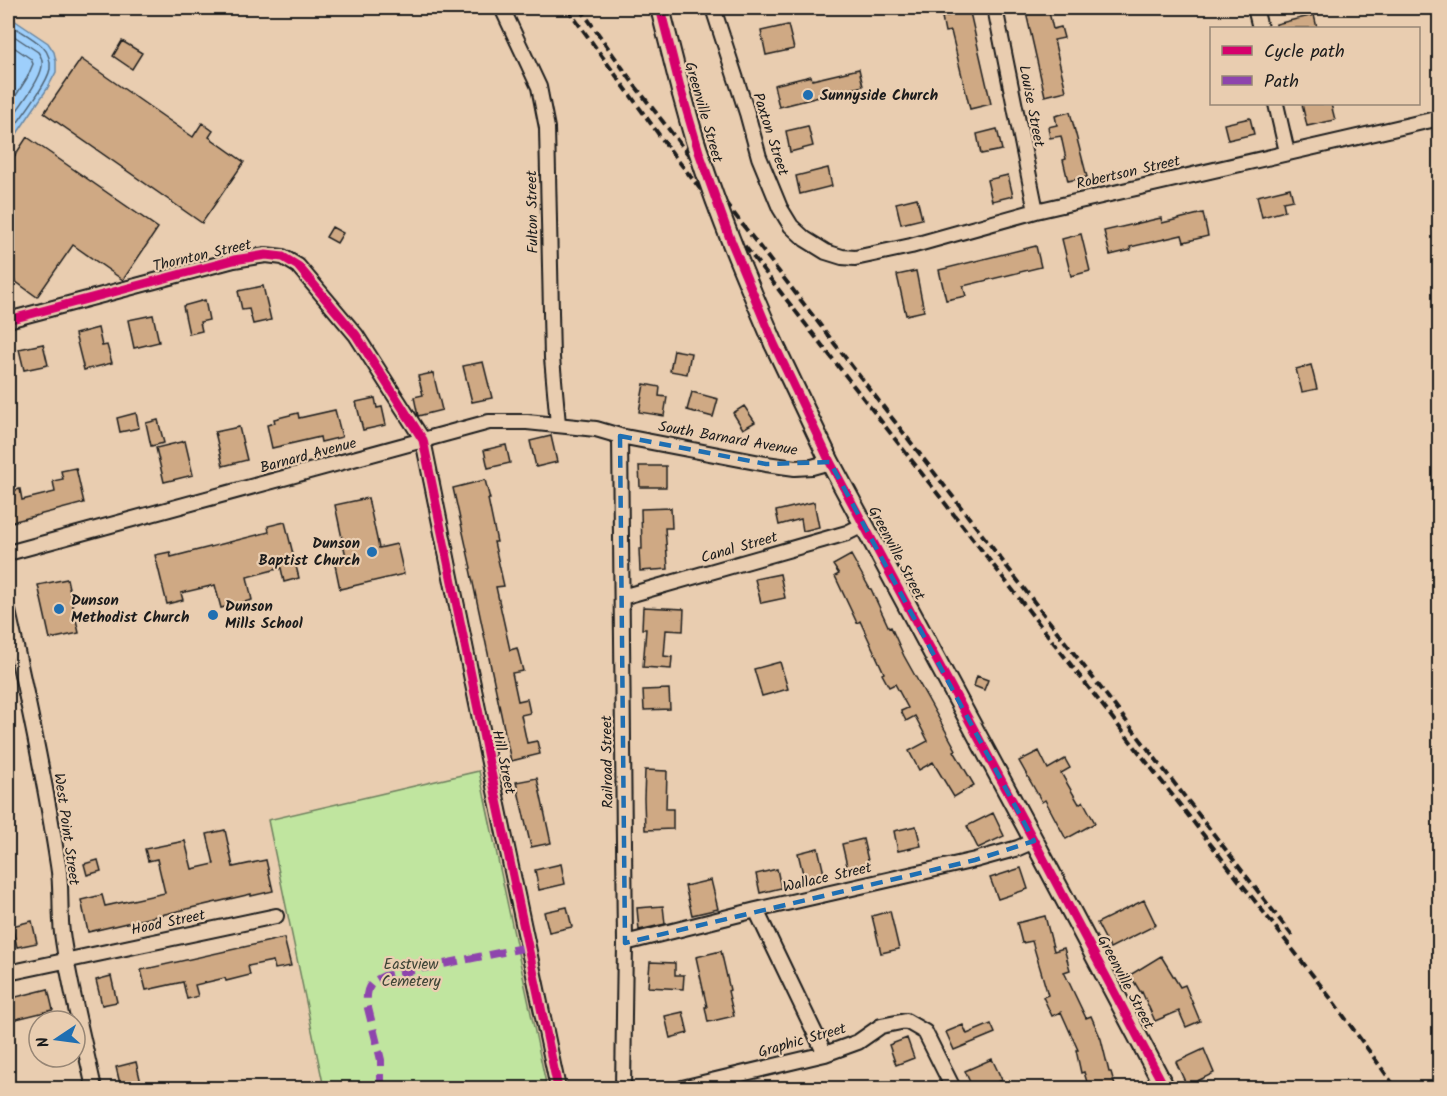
<svg xmlns="http://www.w3.org/2000/svg" width="1447" height="1096" font-family="Kalam,sans-serif">
<style>
.green{fill:#c0e59f;stroke:#6e805e;stroke-width:1.5}
.water{fill:#9ecffb;stroke:#6a87a2;stroke-width:1.5}
.lines{fill:none;stroke-linecap:round;stroke-linejoin:round}
.shore{stroke:#506475;stroke-width:1.5}
.building{fill:#cfa984;stroke:#1c1c1c;stroke-width:1.5}
.street-casing{stroke:#1c1c1c;stroke-width:18}
.secondary-casing{stroke:#1c1c1c;stroke-width:22}
.street{stroke:#e9cdb0;stroke-width:14}
.secondary{stroke:#e9cdb0;stroke-width:18}
.rail{stroke:#1c1c1c;stroke-width:4;stroke-dasharray:9 4.5;stroke-linecap:butt}
.secondary-bridge-casing{stroke:#1c1c1c;stroke-width:22;stroke-linecap:butt}
.secondary-bridge{stroke:#e9cdb0;stroke-width:18}
.quiet{stroke:#8e44ad;stroke-width:8;stroke-dasharray:15 8;stroke-linecap:butt}
.cycleway-casing{stroke:#e9cdb0;stroke-width:13}
.cycleway{stroke:#d6006c;stroke-width:9}
.marked{fill:none;stroke:#1f6fb2;stroke-width:4.5;stroke-dasharray:12 8;stroke-linejoin:round}
.poi-dot{fill:#1f6fb2;stroke:#e9cdb0;stroke-width:2}
.labels{text-anchor:middle;stroke-width:4.5;stroke-linejoin:round;paint-order:stroke}
.poi-label{font-size:15px;font-weight:bold;fill:#1c1c1c;stroke:#e9cdb0;text-anchor:start}
.street-label{font-size:15px;fill:#1c1c1c;stroke:#e9cdb0}
.park-label{font-size:15px;fill:#3d4436;stroke:#e9cdb0}
</style>
<rect width="100%" height="100%" fill="#e9cdb0"/>
<filter id="ink" filterUnits="userSpaceOnUse"><feTurbulence type="fractalNoise" baseFrequency=".0167" numOctaves="2"/><feDisplacementMap in="SourceGraphic" scale="12" xChannelSelector="R" yChannelSelector="G"/><feConvolveMatrix kernelMatrix="1 2 1 2 8 2 1 2 1" color-interpolation-filters="sRGB"/></filter>
<g filter="url(#ink)">
<path class="green" d="M479 771 547 1088H324L268 820Z"/>
<path class="water" d="M8 16 48 43 54 52 56 61V72L47 89 8 147Z"/>
<g class="lines">
<path class="shore" d="M8 23C18 30 34 38 43 47 48 52 51 61 50 69 47 85 18 121 8 136
M8 32 38 52C41 56 43 60 42 66 41 80 16 111 8 123
M8 43 31 59 33 64 27 78 8 108"/>
</g>
<path class="building" d="M949 8H969L991 104 970 109 951 31 945 32 942 17 951 15Z
M1025 8H1048L1053 29 1061 27 1064 38 1054 40 1066 91 1045 96Z
M1314 15 1317 28H1276V24Z
M788 25 794 49 766 55 761 31Z
M122 41 142 53 132 69 113 56Z
M81 59 193 137 202 123 213 131 209 137 244 162 202 223 44 113Z
M859 69 863 86 779 107 774 85 811 76 812 80Z
M1302 104H1331L1335 120 1307 126Z
M1070 112 1087 177 1068 181 1063 160 1066 159 1061 136 1050 138 1048 127 1057 125 1055 116Z
M1250 118 1254 134 1228 140 1224 124Z
M808 126 813 146 790 152 786 131Z
M997 129 1002 150 981 154 977 134Z
M27 137 158 228 123 280 73 245 37 297 8 276V166Z
M828 168 832 186 800 194 796 176Z
M1008 175 1013 196 992 201 987 180Z
M1290 188 1293 200 1283 202 1285 211 1262 217 1257 196Z
M917 198 922 219 901 224 896 203Z
M1203 213 1208 236 1184 242 1182 235 1130 247 1131 250 1110 255 1104 231 1161 218 1162 223Z
M332 227 343 233 337 243 326 237Z
M1081 234 1090 271 1071 276 1062 239Z
M1036 246 1041 267 963 286 966 296 946 300 939 270Z
M916 271 924 311 906 315 897 275Z
M263 286 271 320 253 324 249 309 242 310 238 291Z
M205 300 209 320 200 322 202 331 189 334 183 306Z
M153 315 159 342 134 348 128 320Z
M98 328 102 346 107 345 112 363 84 370 75 334Z
M43 344 48 365 24 370 19 349Z
M674 350 691 353 687 374 670 371Z
M483 362 492 398 472 402 463 366Z
M1311 365 1317 389 1302 392 1296 369Z
M433 373 442 410 418 416 414 397 423 395 418 376Z
M644 384 660 387 659 396 667 397 664 416 639 412Z
M692 392 718 399 713 417 687 410Z
M375 398 377 408 382 407 386 425 363 430 356 402Z
M744 406 755 422 743 429 733 413Z
M335 410 342 437 321 442 320 437 272 448 267 425 275 423 274 419 298 413 299 418Z
M136 413 139 428 120 432 117 418Z
M158 420 164 443 151 446 146 423Z
M239 427 247 460 223 466 215 432Z
M551 436 557 462 536 467 530 441Z
M185 441 193 475 164 482 156 448Z
M506 445 510 463 488 468 484 450Z
M639 466H666V487H640Z
M76 468 84 503 8 523V492L20 489 22 500 55 492 53 481 63 479 61 471Z
M485 480 490 499H488L497 542H494L504 586 496 587 510 650 517 648 523 671 512 673 518 701 527 699 530 713 521 715 527 743 537 741 540 754 511 761 470 569 471 568 453 488Z
M368 498 379 548 397 544 404 574 340 589 334 560 346 557 335 505Z
M814 502 819 527 803 531 801 519 779 525 776 511Z
M671 508 672 528H665L668 569 640 571 639 549H642L641 509Z
M285 522 299 578 284 582 281 568 247 577 252 600 221 608 215 585 181 593 183 600 167 604 155 555 170 552 171 557 269 532 268 526Z
M851 555 870 589H871L889 628 891 627 904 656 938 717 956 750 954 751 974 785 954 797 933 762 919 770 909 751 928 741 915 716 906 721 901 711 908 708 895 684 889 687 882 674 884 673 860 621 857 623 835 576 839 574 833 565Z
M780 574 785 598 761 603 755 579Z
M67 579 79 633 50 639 38 585Z
M643 607 684 609 683 631 666 630 664 656 672 657 671 669 643 667 646 629H642Z
M780 662 788 689 762 696 754 669Z
M977 676 988 680 984 690 974 686Z
M669 689 670 709 644 710 643 690Z
M1039 751 1048 769 1065 759 1070 768 1061 773 1079 804 1083 801 1095 823 1066 839 1045 800 1042 802 1019 761Z
M645 770 667 771 666 809H673V829L645 830 644 798Z
M537 778 551 843 531 847 516 782Z
M993 813 1004 836 978 848 967 826Z
M916 826 921 846 898 851 894 831Z
M225 830 233 867 266 860 273 891 251 896V894L88 932 81 900 102 895 105 906 165 893 157 859 148 861 145 849 185 841 192 869 214 864 207 834Z
M863 839 869 865 848 870 842 844Z
M818 848 825 878 805 882 798 853Z
M98 860 101 871 87 875 84 864Z
M561 864 565 884 539 890 535 870Z
M1021 868 1028 889 998 899 990 878Z
M777 869 781 888 760 893 756 874Z
M711 880 718 909 692 915 685 886Z
M1144 900 1156 925 1110 948 1097 923Z
M663 906 665 924 639 930 637 908Z
M567 907 572 927 549 932 544 912Z
M890 911 899 949 881 953 872 916Z
M1045 916 1054 951 1064 948 1070 970 1064 972 1086 1018 1091 1016 1101 1039 1109 1072H1111L1116 1089H1089L1084 1072 1081 1073 1076 1050H1078L1061 1012 1052 1016 1043 997 1048 995 1032 941 1022 943 1017 923Z
M32 921 37 943 17 947 12 926Z
M284 938 291 966 275 969 273 961 248 966 250 975 226 981 225 978 195 985 198 996 187 999 183 982 146 990 141 970Z
M721 951 730 990 728 991 734 1016 708 1022 705 1007H707L696 957Z
M1161 956 1180 987 1185 985 1200 1021 1186 1027 1179 1011 1155 1021 1142 992 1141 993 1130 975Z
M650 962 675 963V975H684L683 989 648 987Z
M111 976 117 1002 102 1005 96 980Z
M48 989 53 1010 8 1021V999Z
M683 1012 688 1033 670 1038 665 1016Z
M991 1024 995 1033 954 1050 946 1032 963 1025 967 1034Z
M907 1038 914 1058 896 1065 889 1045Z
M1204 1049 1214 1073 1187 1086 1176 1062Z
M992 1059 1002 1080 983 1089H973L965 1071Z
M136 1062 141 1083 121 1088 116 1067Z"/>
<g class="lines">
<defs>
<path id="street" d="M502 8 539 87 547 128 552 358 558 424
M713 8 747 113 759 157 780 208 791 226 805 239 826 252 842 257 855 258 911 246 1036 211 1440 118
M995 8 1036 211
M1255 8 1260 28
M1276 104 1287 152
M8 320 234 260 266 255 283 257 298 266 356 335 423 440 488 758 558 1088
M620 436 625 943 623 1088
M8 553 489 422H527L596 429 620 436 766 464 795 468 812 467 830 462
M622 597 847 533 865 524
M8 611C27 695 45 779 58 865 62 887 59 910 62 933 69 985 83 1037 94 1088
M756 910 825 1054
M625 943 756 910 975 860 1018 848 1034 841
M8 973 276 916
M682 1088 825 1054 858 1042 881 1026 906 1021 925 1032 953 1088"/>
<path id="secondary" d="M660 8 681 91
M774 344 830 462 1034 841 1165 1088"/>
</defs>
<use href="#street" class="street-casing"/>
<use href="#secondary" class="secondary-casing"/>
<use href="#street" class="street"/>
<use href="#secondary" class="secondary"/>
<path class="rail" d="M567 8 673 154 1332 1000 1396 1088
M580 8 633 83 1294 938"/>
<defs>
<path id="secondary-bridge" d="M681 91C687 112 692 133 699 153 720 218 747 281 774 344"/>
</defs>
<use href="#secondary-bridge" class="secondary-bridge-casing"/>
<use href="#secondary-bridge" class="secondary-bridge"/>
<path class="quiet" d="M377 1088 381 1081V1060L367 1004C366 988 369 983 384 976L528 947"/>
<defs>
<path id="cycleway" d="M660 8 681 91 699 152 729 236 774 344 830 462 1034 841 1165 1088
M8 320 234 260 266 255 283 257 298 266 356 335 423 440 488 758 558 1088"/>
</defs>
<use href="#cycleway" class="cycleway-casing"/>
<use href="#cycleway" class="cycleway"/>
</g>
</g>
<path class="marked" d="M620 436 766 464 830 462 1034 841 975 860 625 943Z"/>
<g class="poi-dot">
<circle cx="808" cy="95" r="6"/>
<circle cx="372" cy="552" r="6"/>
<circle cx="59" cy="609" r="6"/>
<circle cx="213" cy="615" r="6"/>
</g>
<g class="labels">
<g class="poi-label">
<text x="820" y="100">Sunnyside Church</text>
<text x="360" y="548" text-anchor="end">Dunson<tspan x="360" dy="17">Baptist Church</tspan></text>
<text x="71" y="605">Dunson<tspan x="71" dy="17">Methodist Church</tspan></text>
<text x="225" y="611">Dunson<tspan x="225" dy="17">Mills School</tspan></text>
</g>
<g class="street-label">
<text transform="translate(1032 106) rotate(79)" y="5">Louise Street</text>
<text transform="translate(704 112) rotate(74)" y="5">Greenville Street</text>
<text transform="translate(771 134) rotate(72)" y="5">Paxton Street</text>
<text transform="translate(1128 172) rotate(-13)" y="5">Robertson Street</text>
<text transform="translate(532 212) rotate(-91)" y="5">Fulton Street</text>
<text transform="translate(202 255) rotate(-13)" y="5">Thornton Street</text>
<text transform="translate(728 438) rotate(10)" y="5">South Barnard Avenue</text>
<text transform="translate(308 455) rotate(-15)" y="5">Barnard Avenue</text>
<text transform="translate(739 547) rotate(-16)" y="5">Canal Street</text>
<text transform="translate(897 553) rotate(62)" y="5">Greenville Street</text>
<text transform="translate(504 762) rotate(78)" y="5">Hill Street</text>
<text transform="translate(607 762) rotate(-91)" y="5">Railroad Street</text>
<text transform="translate(67 829) rotate(82)" y="5">West Point Street</text>
<text transform="translate(827 877) rotate(-13)" y="5">Wallace Street</text>
<text transform="translate(168 922) rotate(-12)" y="5">Hood Street</text>
<text transform="translate(1126 982) rotate(62)" y="5">Greenville Street</text>
<text transform="translate(802 1040) rotate(-16)" y="5">Graphic Street</text>
</g>
<g class="park-label">
<text x="411" y="969">Eastview<tspan x="411" dy="17">Cemetery</tspan></text>
</g>
</g>
<rect width="1447" height="1096" fill="none" stroke="#e9cdb0" stroke-width="30"/>
<rect x="15" y="15" width="1417" height="1066" fill="none" stroke="#1c1c1c" stroke-width="2" filter="url(#ink)"/>
<rect x="1210" y="27" width="210" height="78" fill="#e9cdb0" stroke="#978675" stroke-width="1.5"/>
<rect x="1222" y="46" width="30" height="9" fill="#d6006c" stroke="#978675" stroke-width="1.5"/>
<text x="1264" y="57" font-size="18" fill="#1c1c1c">Cycle path</text>
<rect x="1222" y="76" width="30" height="9" fill="#8e44ad" stroke="#978675" stroke-width="1.5"/>
<text x="1264" y="87" font-size="18" fill="#1c1c1c">Path</text>
<g transform="translate(57 1039) rotate(257)"><circle r="28" fill="#e9cdb0" stroke="#978675" stroke-width="1.5"/>
<path d="M0-4.5L10 22L0 15L-10 22Z" fill="#1f6fb2"/>
<text y="-9" font-size="16" font-weight="bold" text-anchor="middle" fill="#1c1c1c">N</text>
</g>
</svg>
